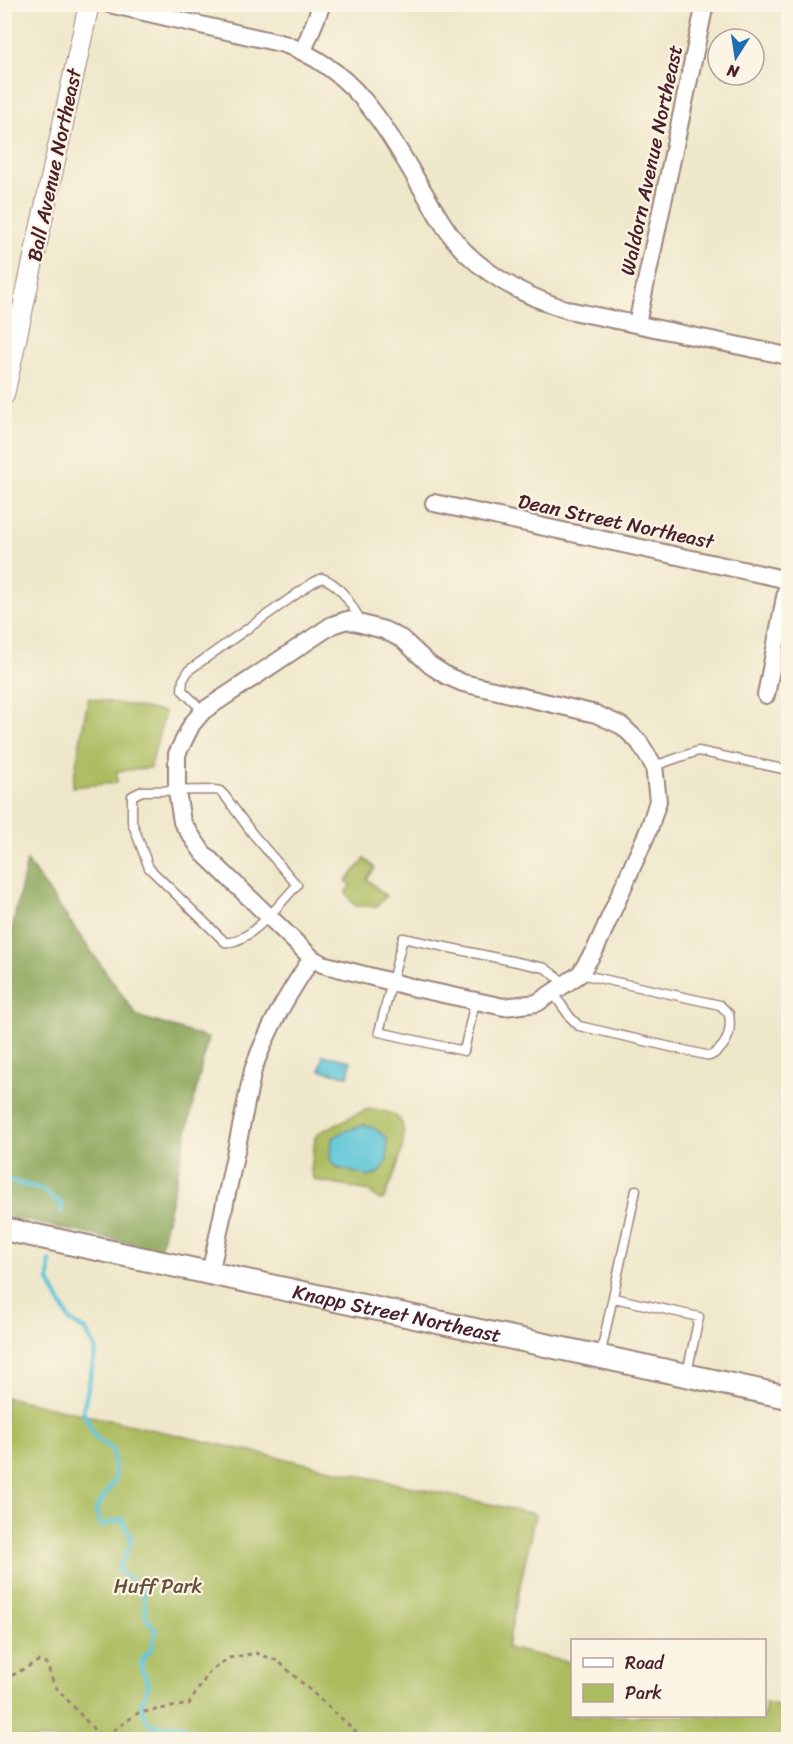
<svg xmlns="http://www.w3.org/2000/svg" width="793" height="1744" font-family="Sriracha,sans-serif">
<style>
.green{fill:#abbc5f;stroke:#7a6e45;stroke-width:1.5;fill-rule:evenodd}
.forest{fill:#88a456;stroke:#696240;stroke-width:1.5}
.water{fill:#5cc5d8;stroke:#537282;stroke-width:1.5}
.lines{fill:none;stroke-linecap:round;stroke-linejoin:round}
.stream{stroke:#5cc5d8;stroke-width:4.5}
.service-casing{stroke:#9c837a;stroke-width:11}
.minor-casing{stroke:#9c837a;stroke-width:20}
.tertiary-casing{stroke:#9c837a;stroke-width:22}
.secondary-casing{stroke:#9c837a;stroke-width:26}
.path{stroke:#9c837a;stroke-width:3;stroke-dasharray:4.5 4.5;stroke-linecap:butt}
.service{stroke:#fff;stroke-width:8}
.minor{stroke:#fff;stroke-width:16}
.tertiary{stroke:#fff;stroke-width:20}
.secondary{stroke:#fff;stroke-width:22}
.labels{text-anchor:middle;stroke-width:4.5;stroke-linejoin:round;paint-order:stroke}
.street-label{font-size:20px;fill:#4a1f2b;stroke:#fcf5e5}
.park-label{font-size:20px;fill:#674e3b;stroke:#fcf5e5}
</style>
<rect width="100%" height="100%" fill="#fcf5e5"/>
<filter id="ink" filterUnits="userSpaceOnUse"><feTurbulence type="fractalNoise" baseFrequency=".0167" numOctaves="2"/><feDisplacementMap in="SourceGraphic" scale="12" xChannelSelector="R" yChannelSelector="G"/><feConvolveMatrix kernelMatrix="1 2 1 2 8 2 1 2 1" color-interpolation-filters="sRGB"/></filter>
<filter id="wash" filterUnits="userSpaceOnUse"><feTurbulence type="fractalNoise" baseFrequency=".008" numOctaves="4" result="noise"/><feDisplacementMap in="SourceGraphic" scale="24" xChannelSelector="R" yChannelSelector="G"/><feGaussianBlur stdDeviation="1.35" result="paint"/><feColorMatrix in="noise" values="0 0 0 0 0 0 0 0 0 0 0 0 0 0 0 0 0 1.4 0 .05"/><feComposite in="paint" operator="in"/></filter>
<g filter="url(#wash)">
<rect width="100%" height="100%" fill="#efe7ca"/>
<path class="green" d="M88 698 165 712 150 768 117 771V783L72 787Z
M365 859 375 868 367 879 386 896 376 907C354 903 358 914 346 892L351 885 346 881Z
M375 1109C382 1111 392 1112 397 1117 415 1132 391 1182 384 1199L379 1200 369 1191 318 1181 313 1178 311 1171 315 1137 320 1132 365 1110ZM364 1125 369 1177 355 1171 337 1169Z
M5 1397 535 1514 507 1648 572 1663V1716H764L765 1703 788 1708V1739H5Z"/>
<path class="forest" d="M27 861 137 1016 208 1038 160 1250 5 1216V960Z"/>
<path class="water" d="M323 1055 351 1061 348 1076 320 1070Z
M364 1125 374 1128 387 1138V1160L381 1172 369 1177C344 1166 321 1175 333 1138L342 1132Z"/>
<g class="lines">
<path class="stream" d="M4 1179 43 1190 62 1204 61 1212
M50 1261 49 1281 70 1321 86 1331 96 1349 83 1411 96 1438 113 1450 115 1479 96 1510 101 1526 122 1519 132 1540 118 1570 143 1590 146 1617 156 1631 152 1648 143 1658 141 1668 149 1683 141 1705 147 1721 152 1725 182 1726 206 1740"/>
</g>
</g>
<g filter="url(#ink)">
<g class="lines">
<defs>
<path id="service" d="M203 711 182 690 183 680 189 670 312 583 322 578C341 584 351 605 361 621
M654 766 698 751 788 770
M215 790 220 791 225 796 252 833 297 885C282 901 248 946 225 942L149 868 132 822V796L142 791Z
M553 993 570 1017 579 1026 710 1056C727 1047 732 1032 729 1014L720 1005 580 974
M475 1001 464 1051 379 1032 403 938 545 968 566 984
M614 1298 699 1317 687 1373
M600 1357 636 1190"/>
<path id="minor" d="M109 4 284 44C355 69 386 128 422 189 435 211 448 235 466 253 495 281 530 298 568 310L788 356
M303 51 322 4
M637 324 705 4
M434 503 788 580
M347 620 384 630 402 639 430 665 447 676 463 683 596 714 622 726 639 742 654 766 658 801 649 829 596 948 580 974 537 1003 504 1007 415 988 322 964 312 958 203 853 182 822 177 791V754L192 724 203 711 332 625Z
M766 695 788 582
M210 1274 253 1070C267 1029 288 994 312 958"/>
<path id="tertiary" d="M4 395 89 4"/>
<g id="secondary">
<path id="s1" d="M4 1229 788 1397"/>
</g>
</defs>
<use href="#service" class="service-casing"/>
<use href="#minor" class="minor-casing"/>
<use href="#tertiary" class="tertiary-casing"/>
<use href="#secondary" class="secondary-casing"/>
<path class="path" d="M4 1680 38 1661 47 1664 54 1685 97 1733 107 1735 138 1713 189 1704 210 1671 229 1658 256 1653 278 1661 365 1740"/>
<use href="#service" class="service"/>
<use href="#minor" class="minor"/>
<use href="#tertiary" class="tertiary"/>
<use href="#secondary" class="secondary"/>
</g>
</g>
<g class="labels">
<g class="street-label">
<text transform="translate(651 160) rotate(-78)" y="7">Waldorn Avenue Northeast</text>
<text transform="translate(54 165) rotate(-78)" y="7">Ball Avenue Northeast</text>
<text transform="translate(616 521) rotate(12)" y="7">Dean Street Northeast</text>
<text dy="7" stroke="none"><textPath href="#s1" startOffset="402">Knapp Street Northeast</textPath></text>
</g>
<g class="park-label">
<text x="158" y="1593">Huff Park</text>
</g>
</g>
<rect width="793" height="1744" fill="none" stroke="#fcf5e5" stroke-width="24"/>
<rect x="571" y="1639" width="195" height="78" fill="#fcf5e5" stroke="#b59f9b" stroke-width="1.5"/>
<rect x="583" y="1658" width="30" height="9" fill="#ffffff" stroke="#b59f9b" stroke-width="1.5"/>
<text x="625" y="1669" font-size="18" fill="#4a1f2b">Road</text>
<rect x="583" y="1684" width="30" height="18" fill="#abbc5f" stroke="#b59f9b" stroke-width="1.5"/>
<text x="625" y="1699" font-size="18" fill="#4a1f2b">Park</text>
<g transform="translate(736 57) rotate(192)"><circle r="28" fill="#fcf5e5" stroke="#b59f9b" stroke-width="1.5"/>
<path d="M0-4.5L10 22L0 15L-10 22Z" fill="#1f6fb2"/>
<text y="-9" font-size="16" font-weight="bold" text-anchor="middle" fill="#4a1f2b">N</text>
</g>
</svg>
